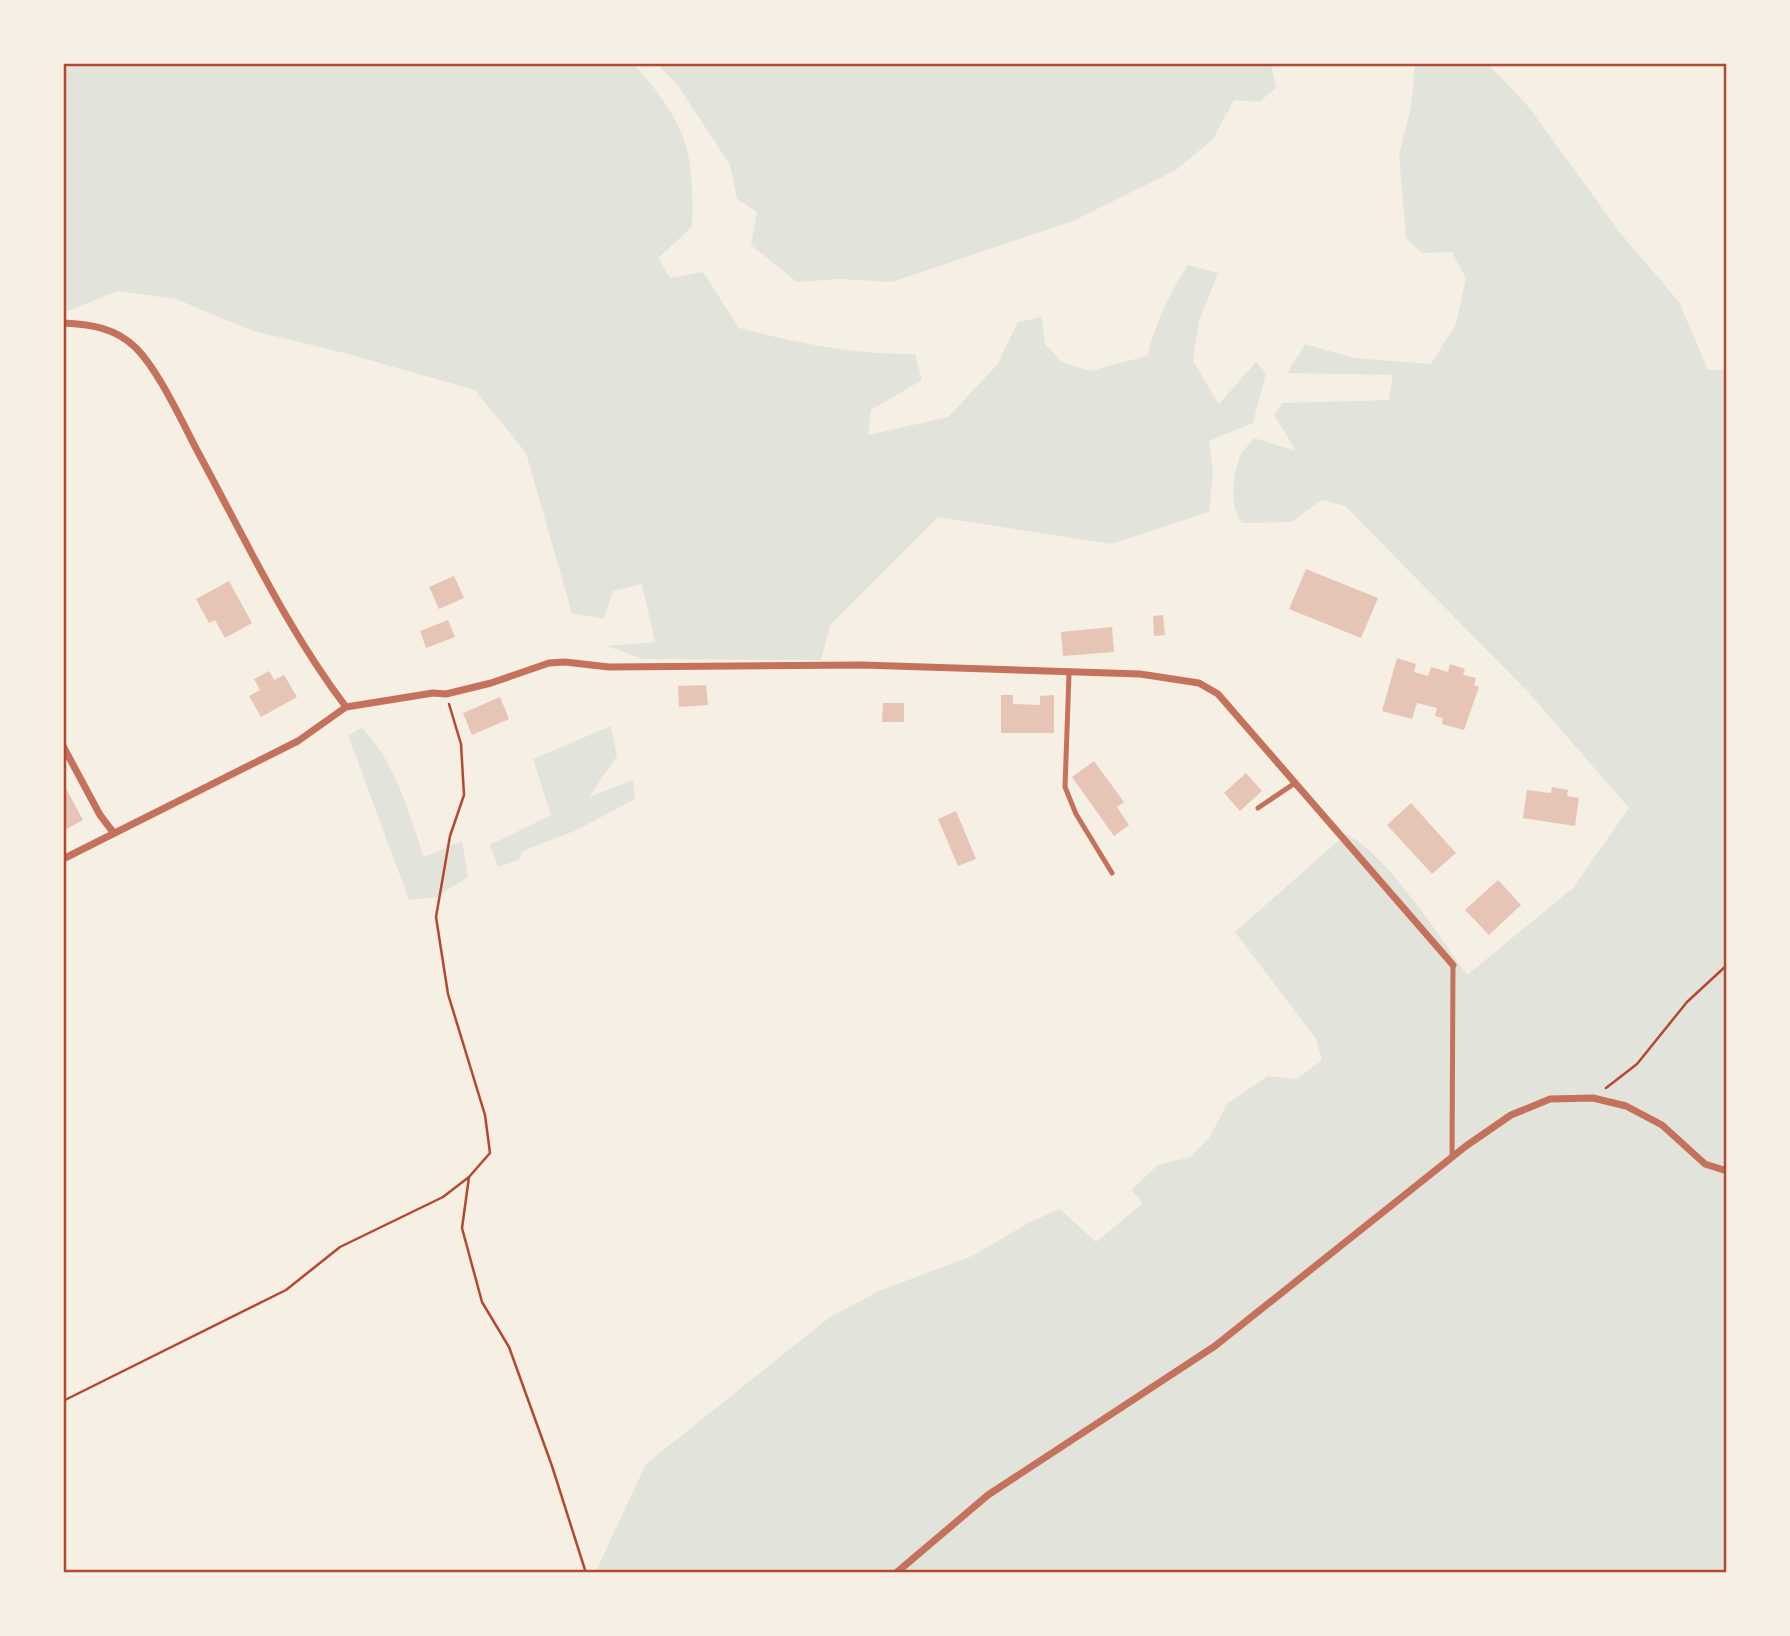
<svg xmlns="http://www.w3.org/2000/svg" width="1790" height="1636" font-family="Literata,serif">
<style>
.green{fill:#e2e4dc}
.building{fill:#e6c5b7}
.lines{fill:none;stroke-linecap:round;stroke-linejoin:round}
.path{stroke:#b5482f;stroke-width:2.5}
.service{stroke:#c5725c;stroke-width:5}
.minor{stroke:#c5725c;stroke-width:7}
.neatline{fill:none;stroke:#b5482f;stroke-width:2.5}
</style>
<rect width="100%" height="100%" fill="#f6efe4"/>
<path class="green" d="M63 63H633C685 123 695 146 692 227L658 258 670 278 703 272 739 328C796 343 856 355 915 354L922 380 871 410 868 435 948 417 997 365 1018 322 1042 317 1045 344 1062 362 1090 371 1147 356C1156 322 1169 294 1188 265L1218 273 1199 321 1193 361 1219 404 1256 362 1266 373 1253 423 1209 441 1213 473 1209 512 1111 544 938 517 830 625 821 660 643 659 607 646 655 642 642 584 613 591 604 619 572 613 526 453 475 390 348 354 250 330 176 299 117 291 63 313Z
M656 63H1271L1276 88 1259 102 1234 100 1213 139 1176 170 1073 221 892 282 839 279 797 282 751 245 757 212 737 199 730 165 677 84Z
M1415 63H1487L1528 106 1621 234 1679 302 1708 370H1727V1573H595L646 1464 830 1317 879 1291 972 1256 1030 1222 1060 1209 1096 1242 1143 1203 1131 1190 1158 1165 1191 1157 1209 1138 1228 1103 1268 1076 1297 1079 1322 1060 1316 1039 1235 932 1346 834C1384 851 1441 938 1467 975L1573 888 1629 808 1528 692 1345 506 1322 500 1291 522 1242 523C1229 508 1233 474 1240 456 1243 450 1250 444 1254 438L1296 451 1274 415 1282 403 1389 400 1393 375 1287 373 1305 344 1354 358 1431 364 1456 324 1466 278 1452 252 1422 253 1406 238 1399 155 1411 107Z
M611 726 617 756 589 797 633 780 635 799 577 830 523 851 519 860 498 867 490 845 551 815 533 759Z
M362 728C395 761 409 813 424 857L462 841 468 877 436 897 409 900 348 735Z"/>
<path class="building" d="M1306 569 1378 598 1361 638 1289 609Z
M454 576 464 598 439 609 429 587Z
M229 581 252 623 225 638 215 620 209 623 196 599Z
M1163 615 1165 635 1154 636 1153 616Z
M448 620 455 637 426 648 420 631Z
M1112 627 1114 652 1063 656 1061 632Z
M1397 658 1416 664 1414 672 1428 676 1431 667 1448 672 1450 664 1465 669 1463 675 1476 678 1474 685 1479 687 1464 730 1442 724 1443 718 1435 716 1437 708 1417 703 1412 719 1382 711Z
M269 671 274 680 284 675 297 697 261 717 249 696 260 690 254 679Z
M706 685 708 705 679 707 678 686Z
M1001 695H1013V704L1040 705V696L1054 695V733H1001Z
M500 697 509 719 472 735 463 713Z
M883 703H904V722H882Z
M1094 761 1124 802 1117 807 1129 825 1114 836 1072 777Z
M1246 773 1262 791 1240 811 1224 793Z
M63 783 83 820 63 831Z
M1552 787 1568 790 1567 796 1579 798 1575 826 1523 818 1527 790 1551 793Z
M1411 803 1456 853 1432 874 1387 825Z
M956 811 976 859 958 866 938 819Z
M1498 880 1521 905 1489 935 1465 910Z"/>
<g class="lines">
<path class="path" d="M1606 1088 1637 1064 1687 1002 1727 965
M469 1177 462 1228 482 1302 509 1347 552 1466 586 1573
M63 1401 286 1290 340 1247 443 1197 469 1177 490 1153 485 1115 448 994 436 917 450 836 464 795 461 744 449 704"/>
<path class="service" d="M1069 674 1065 787 1076 814 1112 873
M1258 808 1295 783
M1452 1158 1453 965"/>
<path class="minor" d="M63 323C90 324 116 328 136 348 159 371 183 424 199 454 245 539 287 629 346 707
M63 746 100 815 113 832
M63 859 298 741 346 707 433 693 446 694 491 683 549 663 565 662 609 667 862 665 1140 674 1199 683 1218 694 1453 965
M896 1573 988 1495 1215 1346 1466 1146 1511 1115 1550 1099 1593 1098 1626 1106 1662 1125 1705 1164 1727 1171"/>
</g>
<rect width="1790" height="1636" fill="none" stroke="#f6efe4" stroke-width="130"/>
<rect x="65" y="65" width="1660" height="1506" class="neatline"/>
</svg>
